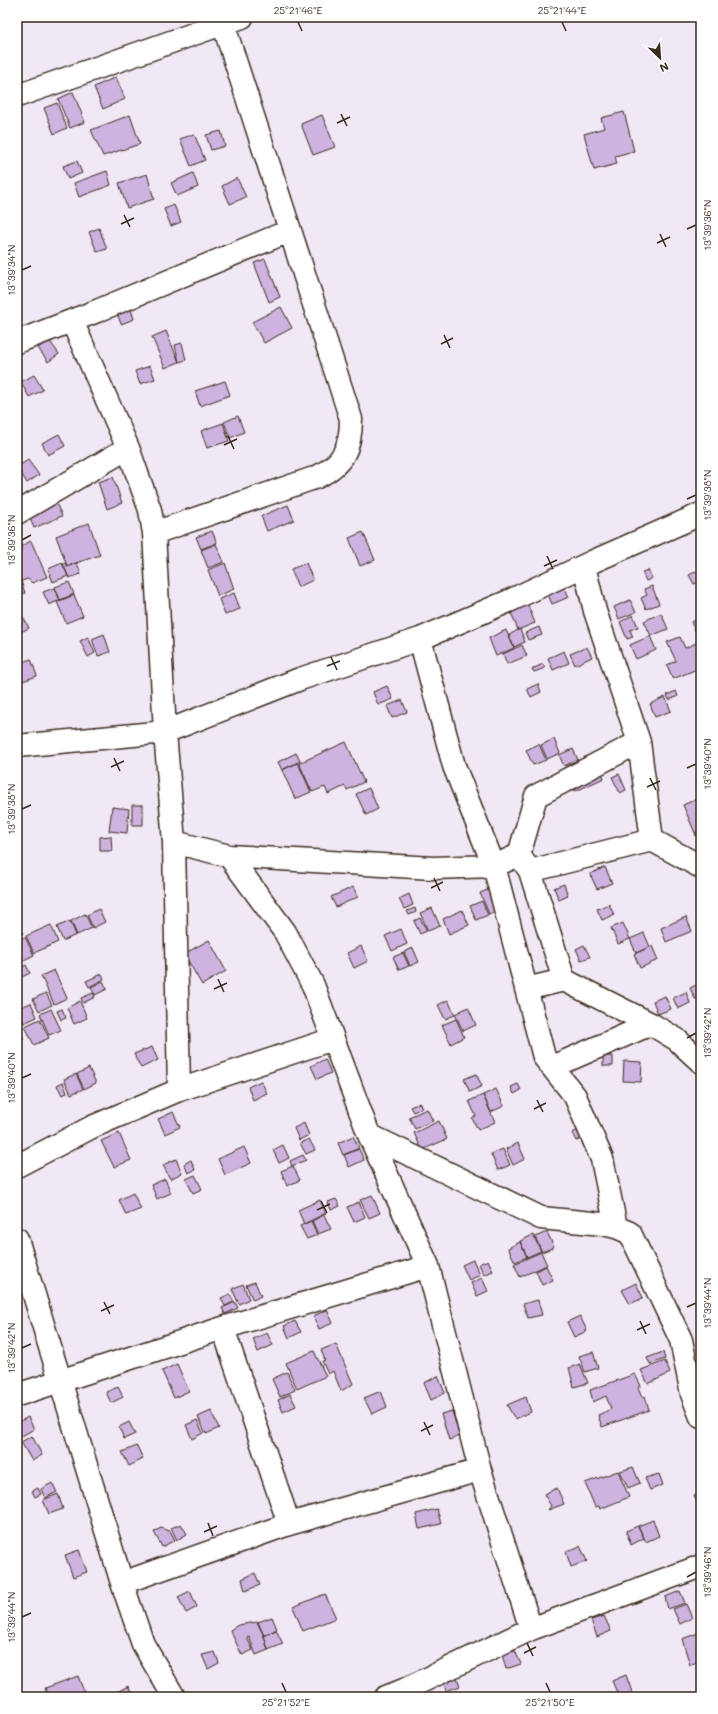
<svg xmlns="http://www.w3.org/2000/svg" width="718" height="1714" font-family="Mali,sans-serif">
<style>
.building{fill:#ceb2df;stroke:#3b2a1e}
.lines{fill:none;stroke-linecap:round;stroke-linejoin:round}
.minor-casing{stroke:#3b2a1e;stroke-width:25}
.minor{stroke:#fff;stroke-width:22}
.ticks{fill:none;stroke:#3b2a1e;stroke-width:1.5}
.neatline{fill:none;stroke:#3b2a1e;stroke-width:1.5}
.ticks-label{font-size:10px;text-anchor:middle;fill:#3b2a1e}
</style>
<rect width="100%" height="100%" fill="#f0e8f5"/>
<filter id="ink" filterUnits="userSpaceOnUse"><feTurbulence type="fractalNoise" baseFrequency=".025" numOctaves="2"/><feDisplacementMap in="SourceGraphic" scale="8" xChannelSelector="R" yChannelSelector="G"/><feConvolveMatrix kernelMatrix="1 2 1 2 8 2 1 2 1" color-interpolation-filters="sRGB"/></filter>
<g filter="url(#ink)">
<path class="building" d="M116 77 125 99 103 109 94 87Z
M73 92 85 122 70 128 58 99Z
M57 103 67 128 54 134 44 108Z
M624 112 634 151 615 156 617 164 594 170 584 134 604 128 601 118Z
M130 115 140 144 103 156 91 130Z
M322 115 335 147 313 155 301 124Z
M221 131 225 146 211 150 206 135Z
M194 134 205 160 191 166 180 139Z
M77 161 82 173 68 179 63 166Z
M107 171 111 185 79 197 74 183Z
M193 173 198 187 177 196 171 183Z
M147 174 154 199 127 208 119 183Z
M237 178 246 197 230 204 222 186Z
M174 205 181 222 171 226 164 209Z
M99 228 107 249 97 252 89 232Z
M265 259 280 297 269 302 254 263Z
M129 303 134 319 121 324 115 308Z
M281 307 292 328 264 343 252 322Z
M166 331 179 362 165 368 152 337Z
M49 340 59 354 48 362 38 348Z
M182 343 186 360 179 362 175 345Z
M150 366 155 379 140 384 135 371Z
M34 375 43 390 29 397 21 382Z
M225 381 230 395 200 406 195 391Z
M238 416 244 432 230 438 224 422Z
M223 423 229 441 207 448 201 431Z
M59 434 65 446 48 455 42 443Z
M28 460 39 475 27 483 17 467Z
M113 477 122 503 107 509 98 482Z
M54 499 62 516 34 528 27 511Z
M288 505 294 520 267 531 261 516Z
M89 523 100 555 67 566 56 536Z
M212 531 217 543 201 549 196 537Z
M363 532 375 560 360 566 349 538Z
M31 541 47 577 32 583 28 579 21 581 25 593 17 595V552L21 551V546Z
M216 544 224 562 208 568 201 550Z
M62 563 68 576 53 582 48 569Z
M66 563 67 567 77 563 81 574 69 578 63 564Z
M225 563 234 589 218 596 208 570Z
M306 563 313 580 298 587 291 569Z
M648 570 652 578 646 581 642 572Z
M699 570 701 581 694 584 689 575Z
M69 582 74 594 60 600 55 587Z
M563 584 569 597 552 604 547 592Z
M652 586 659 604 646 609 641 598 647 595 644 589Z
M54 588 60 600 49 605 43 592Z
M234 593 240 609 225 615 219 599Z
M74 595 83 616 66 623 57 602Z
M525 598 535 623 518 630 508 605Z
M630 600 636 612 619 619 614 607Z
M661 613 668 629 651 636 644 621Z
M22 615 29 628 17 634V617Z
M633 615 638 627 630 630 633 637 627 639 620 622Z
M701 618V629L695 631 691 622Z
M539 627 542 635 528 640 525 633Z
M520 629 525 642 514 647 509 635Z
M506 630 514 648 496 656 489 638Z
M104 634 110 652 98 656 92 639Z
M650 636 656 650 636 659 630 645Z
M88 637 95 653 88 657 80 641Z
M680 637 685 648 701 641V673L699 674 697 669 673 679 667 665 676 661 667 642Z
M522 645 527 656 507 664 503 654Z
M587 647 592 657 575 665 570 654Z
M564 651 569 663 553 670 548 658Z
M31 659 37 676 17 683V664Z
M543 664 545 668 534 672 532 669Z
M538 684 541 692 531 697 527 689Z
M387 686 393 699 378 705 373 692Z
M676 691 678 696 669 700 667 695Z
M665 697 671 711 655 717 650 704Z
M402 700 407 712 392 718 387 706Z
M554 739 560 753 547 759 541 745Z
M346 742 364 782 347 790 345 786 328 794 325 787 312 792 299 763Z
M539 744 546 760 533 765 526 750Z
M573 749 578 760 564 766 559 755Z
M296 753 300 761 282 770 278 762Z
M298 763 311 792 295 799 282 770Z
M599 766 604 778 576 791 570 778Z
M619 774 626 790 620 793 612 777Z
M369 788 378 809 366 815 356 794Z
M701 797V830L695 833 683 805Z
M132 805H143V825H132Z
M112 807 129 809 127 833 109 831Z
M701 831V846L695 834Z
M111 836 112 851H100V837Z
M605 867 612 883 597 889 590 874Z
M564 884 568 896 559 900 554 888Z
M353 887 358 897 336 907 331 897Z
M492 888 502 909 489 914 480 893Z
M409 894 413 905 404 909 399 899Z
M482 901 488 915 476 920 470 906Z
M609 904 614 915 602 920 597 909Z
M415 908 416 912 409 915 407 911Z
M432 908 440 926 428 931 420 913Z
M99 909 105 922 93 928 87 915Z
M462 910 469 925 449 934 443 919Z
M85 914 92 928 77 935 71 921Z
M686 917 692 931 666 942 661 928Z
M420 918 427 931 420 934 414 921Z
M17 921 23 933 17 936Z
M70 921 76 935 63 941 57 927Z
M623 923 630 939 618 944 611 928Z
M51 925 58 942 34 953 26 936Z
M401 929 407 944 392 951 385 936Z
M644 933 650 947 636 953 630 939Z
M25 937 34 955 18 963 17 940Z
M209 940 226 971 202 985 184 954Z
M584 945 590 957 581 960 576 949Z
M361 946 368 961 354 968 347 953Z
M652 946 658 960 640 968 634 954Z
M413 948 419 962 410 966 404 952Z
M403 953 409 966 399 970 393 957Z
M26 965 30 973 20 978 17 970Z
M54 970 67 998 54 1004 41 976Z
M102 974 104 979 89 987 86 981Z
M103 981 107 989 95 995 91 987Z
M701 983V997L695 999 690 988Z
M686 992 690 1003 678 1009 673 998Z
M46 993 52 1005 39 1011 33 999Z
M93 993 95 997 83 1003 81 998Z
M665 996 671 1009 658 1014 653 1001Z
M448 1000 455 1015 445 1019 438 1005Z
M80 1001 87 1018 74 1024 67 1008Z
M31 1003 37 1017 24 1023 18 1008Z
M468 1007 476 1025 463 1031 455 1014Z
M51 1009 61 1030 49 1035 40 1014Z
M62 1009 66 1018 61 1020 57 1011Z
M17 1010 23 1024 17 1027Z
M40 1019 49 1038 34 1045 25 1026Z
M456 1019 464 1037 451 1044 442 1025Z
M17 1027 24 1039 17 1042Z
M152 1047 158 1060 141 1068 134 1054Z
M603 1056H613V1066H603Z
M325 1059 331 1073 317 1079 311 1066Z
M624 1061 642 1062 641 1082 623 1081Z
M89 1068 96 1083 84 1089 77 1074Z
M76 1074 83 1089 71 1094 64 1079Z
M476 1074 482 1086 470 1092 464 1079Z
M261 1081 267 1093 253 1100 248 1087Z
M63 1082 67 1093 62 1095 57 1085Z
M518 1084 521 1090 514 1094 511 1087Z
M496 1089 504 1106 491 1112 483 1095Z
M483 1095 495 1122 478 1130 472 1118 476 1116 469 1101Z
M420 1103 422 1108 413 1112 410 1107Z
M427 1109 433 1121 415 1129 409 1117Z
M173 1112 180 1127 165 1134 158 1119Z
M439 1121 447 1139 422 1150 414 1133Z
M304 1123 309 1135 299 1140 294 1128Z
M581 1129 585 1138 576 1141 572 1133Z
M119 1133 131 1160 114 1167 101 1141Z
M353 1136 359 1148 343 1155 338 1143Z
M309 1139 315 1150 306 1154 300 1143Z
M518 1143 525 1159 513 1165 506 1149Z
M283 1145 289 1158 279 1163 273 1150Z
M244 1147 251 1163 225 1175 218 1159Z
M359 1149 364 1160 349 1167 344 1155Z
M503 1149 510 1165 498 1170 491 1154Z
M303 1155 306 1160 292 1166 290 1161Z
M176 1159 182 1173 170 1179 163 1165Z
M191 1160 195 1170 188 1173 184 1164Z
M293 1166 300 1180 287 1186 281 1171Z
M195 1175 202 1189 193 1193 186 1179Z
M165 1179 171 1193 157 1199 151 1185Z
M133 1193 141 1209 126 1215 119 1200Z
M372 1195 380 1213 369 1218 360 1200Z
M336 1199 340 1206 331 1210 328 1202Z
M320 1200 326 1213 304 1224 298 1210Z
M359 1202 365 1217 354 1222 347 1207Z
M324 1215 331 1229 318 1234 312 1221Z
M311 1221 317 1235 307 1239 300 1226Z
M547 1232 554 1247 542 1252 535 1237Z
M533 1235 541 1251 527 1257 520 1241Z
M520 1242 527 1257 515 1262 508 1248Z
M541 1252 547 1265 520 1277 514 1264Z
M473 1260 480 1275 469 1280 462 1265Z
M488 1260 493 1271 484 1275 479 1264Z
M546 1266 553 1280 542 1285 536 1271Z
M482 1278 488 1291 477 1296 471 1283Z
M255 1282 261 1296 253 1300 246 1285Z
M636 1283 643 1298 630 1304 622 1290Z
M243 1284 249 1299 239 1304 232 1289Z
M230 1294 234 1302 225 1306 221 1298Z
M538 1300 542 1315 528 1318 523 1304Z
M235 1302 238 1308 225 1314 222 1308Z
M327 1310 333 1323 319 1329 313 1316Z
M580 1316 587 1331 574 1337 567 1322Z
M295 1321 301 1332 289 1338 284 1326Z
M267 1333 273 1345 258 1352 253 1339Z
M336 1344 353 1384 341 1391 333 1371 328 1374 322 1361 325 1360 321 1350Z
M314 1351 326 1376 297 1389 286 1363Z
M593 1352 598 1368 585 1372 579 1356Z
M663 1352 665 1359 650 1364 647 1358Z
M665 1361 670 1373 648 1384 641 1370Z
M177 1364 189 1391 174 1398 162 1371Z
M580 1364 588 1383 574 1387 569 1368Z
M287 1372 295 1390 280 1397 272 1379Z
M635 1374 641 1386 638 1387 642 1397 645 1396 649 1410 602 1427 598 1415 611 1409 606 1396 593 1402 590 1390Z
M438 1376 445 1393 431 1400 424 1383Z
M118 1387 123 1397 111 1403 106 1392Z
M381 1391 387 1407 372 1414 364 1398Z
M290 1394 296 1406 283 1412 278 1400Z
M526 1397 531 1412 515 1419 507 1405Z
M211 1411 219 1428 206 1434 198 1417Z
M452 1411 460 1436 449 1440 441 1414Z
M28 1417 34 1429 20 1437 17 1431V1423Z
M197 1420 203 1433 192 1439 186 1425Z
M129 1422 135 1434 124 1439 119 1427Z
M32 1436 42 1455 32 1461 21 1442Z
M137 1446 143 1459 129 1466 122 1452Z
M633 1467 640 1483 628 1488 620 1471Z
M618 1471 629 1497 600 1509 599 1506 595 1507 585 1483Z
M659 1474 663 1485 650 1490 645 1478Z
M52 1483 57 1492 45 1498 41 1489Z
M38 1488 41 1494 35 1497 32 1491Z
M557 1488 564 1504 548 1510 551 1506 544 1494Z
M701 1493V1511L694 1496Z
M58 1494 63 1509 49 1514 43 1500Z
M437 1509 441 1524 419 1529 416 1514Z
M653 1520 659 1536 646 1542 638 1526Z
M181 1524 187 1534 177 1540 171 1528Z
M638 1526 644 1538 631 1545 626 1531Z
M161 1528 170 1531 175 1540 162 1547 154 1532Z
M580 1546 587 1561 571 1567 566 1552Z
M79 1550 87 1572 73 1577 65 1555Z
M255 1573 260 1585 245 1591 242 1579Z
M190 1591 197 1607 186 1613 178 1597Z
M680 1591 685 1603 668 1609 665 1597Z
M325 1594 336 1618 303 1631 293 1607Z
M686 1604 692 1618 680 1624 673 1609Z
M604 1616 611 1631 597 1637 591 1620Z
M272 1617 277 1629 264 1636 258 1622Z
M257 1622 264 1636 268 1650 256 1655 249 1637 247 1638 253 1650 242 1655 230 1630 238 1625Z
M276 1630 283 1644 268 1650 264 1636Z
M701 1632V1660L690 1665 682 1639Z
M515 1651 521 1664 506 1669 502 1654Z
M215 1652 219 1663 208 1669 202 1655Z
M456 1674 460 1686 446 1691 442 1676Z
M626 1675 632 1692 619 1697 612 1681Z
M78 1676 86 1697H48L45 1688Z
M128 1686 134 1697H108Z"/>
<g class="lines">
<defs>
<path id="minor" d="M17 96 242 17
M72 321 128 448 150 510 154 533 165 732 174 842 179 1090
M17 342 97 311 289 231
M17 513 128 448
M154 533 317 477C343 464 351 448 351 419L221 17
M584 566 595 611 639 742 652 840
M420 639 454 766 494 866 544 1057 575 1096 602 1159 616 1227
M17 746 165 732 300 679 420 639 509 601 594 561 701 514
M174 842 229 856 433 868 494 866 519 855 530 871 652 840 701 867
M519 855 536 796 639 742
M229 856 285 932 313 985 369 1135 428 1266 480 1470 531 1629
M530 871 564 980 651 1024 676 1039 701 1062
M526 989 564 980
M552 1067 651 1024
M369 1135 541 1218 603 1224 616 1227 630 1233 681 1340 692 1394 701 1417
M17 1166 92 1127 179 1090 333 1039
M17 1239 122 1583 143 1644 174 1697
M223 1328 289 1524
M17 1395 223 1328 428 1266
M122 1583 289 1524 480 1470
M386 1697 404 1690 531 1629 701 1566"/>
</defs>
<use href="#minor" class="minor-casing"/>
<use href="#minor" class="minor"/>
</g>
</g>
<path class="ticks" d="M298 22 302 31M562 22 566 31M341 114 347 126M337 123 350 117M124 215 130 227M121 224 134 218M687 229 696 225M660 234 666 247M657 243 670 237M22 270 31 266M444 335 450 348M441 344 453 338M228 436 234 449M224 445 237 439M687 499 696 495M22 540 31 535M547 556 553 569M544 566 557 560M331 657 337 670M327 666 340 661M114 758 120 771M111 767 124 761M687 768 696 764M650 778 656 790M647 787 660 781M22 809 31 805M434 878 440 891M431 888 443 882M218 979 224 992M214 989 227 983M687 1038 696 1033M22 1078 31 1074M537 1100 543 1112M534 1109 546 1103M321 1201 327 1213M317 1210 330 1204M104 1302 110 1314M687 1307 696 1303M101 1311 114 1305M640 1321 646 1334M637 1330 650 1324M22 1348 31 1344M424 1422 430 1435M421 1431 433 1425M208 1523 213 1536M204 1532 217 1526M687 1577 696 1572M22 1617 31 1613M527 1643 533 1656M524 1653 536 1647M282 1683 286 1692M546 1683 550 1692"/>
<rect width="718" height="1714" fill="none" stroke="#fff" stroke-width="44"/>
<g transform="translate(660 58) rotate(155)" stroke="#ffffff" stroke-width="3" paint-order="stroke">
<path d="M0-3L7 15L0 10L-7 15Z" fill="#3b2a1e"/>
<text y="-6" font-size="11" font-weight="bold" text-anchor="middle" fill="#3b2a1e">N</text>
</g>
<rect x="22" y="22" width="674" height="1670" class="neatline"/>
<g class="ticks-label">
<text x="298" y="14">25°21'46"E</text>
<text x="562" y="14">25°21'44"E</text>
<text transform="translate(707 225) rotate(-90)" y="4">13°39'36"N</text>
<text transform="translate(11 270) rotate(-90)" y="4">13°39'34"N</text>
<text transform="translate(707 495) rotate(-90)" y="4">13°39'38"N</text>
<text transform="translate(11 540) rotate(-90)" y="4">13°39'36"N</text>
<text transform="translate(707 764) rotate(-90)" y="4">13°39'40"N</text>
<text transform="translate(11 809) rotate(-90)" y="4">13°39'38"N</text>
<text transform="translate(707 1033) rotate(-90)" y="4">13°39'42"N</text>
<text transform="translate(11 1078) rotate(-90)" y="4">13°39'40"N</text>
<text transform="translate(707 1303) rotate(-90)" y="4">13°39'44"N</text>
<text transform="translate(11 1348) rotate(-90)" y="4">13°39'42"N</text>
<text transform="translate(707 1572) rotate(-90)" y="4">13°39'46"N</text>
<text transform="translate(11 1617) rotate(-90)" y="4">13°39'44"N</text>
<text x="286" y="1706">25°21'52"E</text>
<text x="550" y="1706">25°21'50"E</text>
</g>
</svg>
